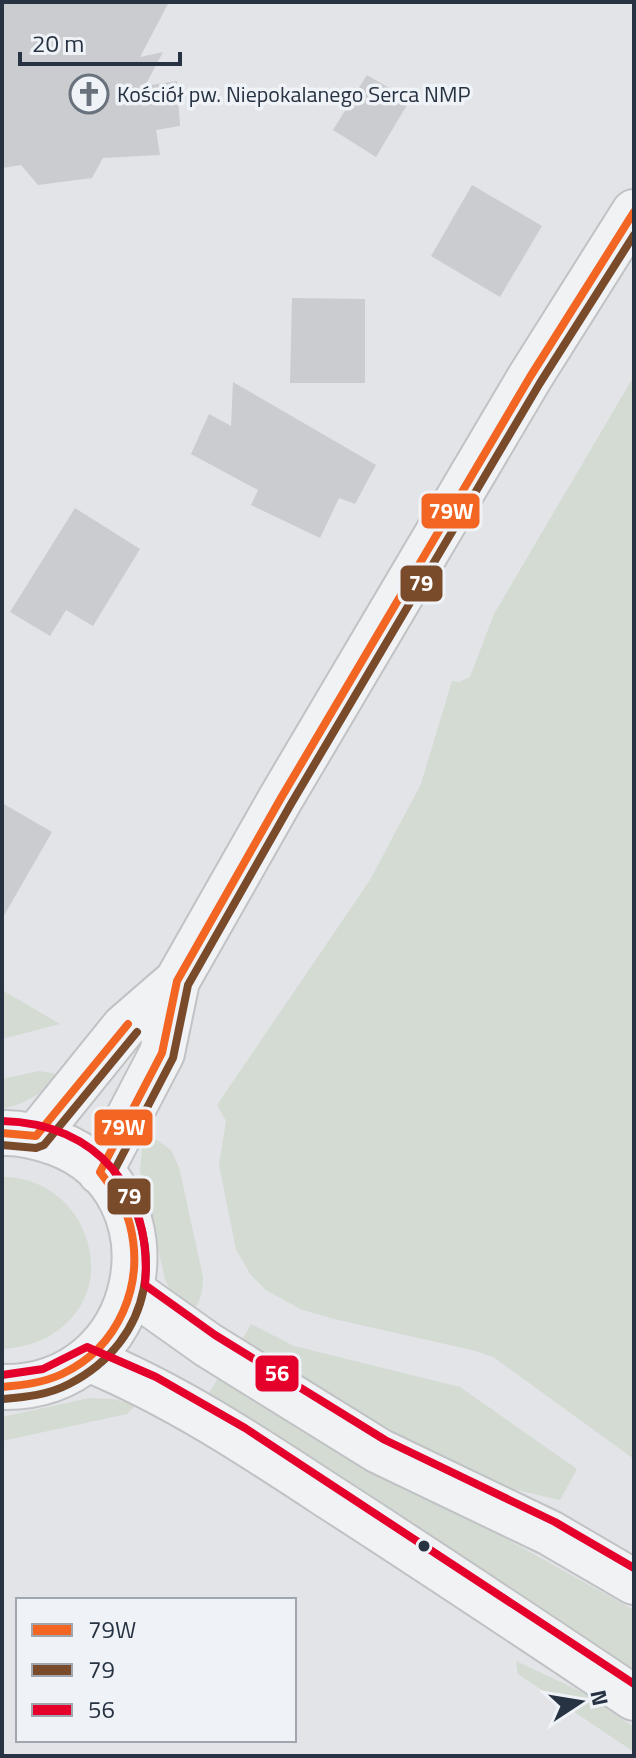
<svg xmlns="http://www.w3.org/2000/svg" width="636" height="1758" font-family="'Titillium Web',sans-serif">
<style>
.green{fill:#d3dbd2}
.building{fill:#cacccf}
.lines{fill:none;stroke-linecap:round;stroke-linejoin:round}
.tertiary-casing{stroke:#c0c2c5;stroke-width:48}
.tertiary{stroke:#f1f2f3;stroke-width:44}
.bus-1-casing{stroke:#eff3f7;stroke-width:14}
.bus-2-casing{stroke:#eff3f7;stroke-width:14}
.bus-3-casing{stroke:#eff3f7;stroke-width:14}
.bus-1{stroke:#f26522;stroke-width:8}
.bus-2{stroke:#7a4b2a;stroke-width:8}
.bus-3{stroke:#e4002b;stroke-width:8}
.bus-dot{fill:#273342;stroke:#eff3f7;stroke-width:3}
.labels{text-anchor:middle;stroke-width:7;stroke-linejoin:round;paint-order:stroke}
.poi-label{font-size:22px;fill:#273342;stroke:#eff3f7;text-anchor:start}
.line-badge{stroke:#eff3f7;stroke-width:3}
.badge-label{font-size:22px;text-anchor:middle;font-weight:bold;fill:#fff}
</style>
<rect width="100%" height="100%" fill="#e2e4e7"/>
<path class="green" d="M634 376V1459L493 1357 476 1351 334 1319 300 1309 266 1290 250 1274 236 1249 219 1165 226 1121 217 1105 370 880 421 784 452 681 459 682 470 677 494 614Z
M2 990 60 1024 2 1039Z
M39 1071 61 1075C44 1092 26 1104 2 1109V1079Z
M144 1131 171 1150 179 1167 203 1277C203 1293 200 1302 191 1315L171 1292 165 1279 140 1170Z
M2 1177C85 1176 126 1286 54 1333 38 1344 21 1347 2 1349Z
M251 1324 294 1346 460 1387 577 1469 560 1500 499 1486 442 1459 240 1344Z
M218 1378 634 1610V1677L207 1397Z
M89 1398 113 1399 136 1405 127 1414 2 1441V1417Z
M516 1661 580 1691 634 1727V1752L518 1674Z"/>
<path class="building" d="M2 2H169L140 57 163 52 145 86 177 81 180 126 156 130 160 155 103 158 92 178 38 185 21 165 2 168Z
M367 75 410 100 376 157 333 130Z
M472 185 542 226 500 297 431 256Z
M292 298 365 299V383H290Z
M233 382 376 465 355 504 339 498 320 538 251 505 258 490 191 454 209 414 231 426Z
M75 508 140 549 93 626 66 610 50 636 10 612Z
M2 803 52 832 2 919Z"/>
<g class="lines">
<defs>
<path id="tertiary" d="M2 1133C21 1132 39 1137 56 1143 184 1191 148 1390 2 1387
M36 1136 124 1027 177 981
M100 1172 162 1053 177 981 281 798 530 377 634 212
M132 1291 208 1345 379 1451 550 1533 634 1582
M88 1359C173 1394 249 1444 325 1494 429 1561 531 1629 634 1698"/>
</defs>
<use href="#tertiary" class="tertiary-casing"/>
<use href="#tertiary" class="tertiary"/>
<defs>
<path id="bus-1" d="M2 1133 36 1136 128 1024
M2 1387C23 1385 43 1383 62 1374 119 1347 145 1285 130 1225 125 1205 112 1188 100 1172L162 1053 177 981 281 798 530 377 634 212"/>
<path id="bus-2" d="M2 1145 36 1148 44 1145 137 1032
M3 1399C26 1397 48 1395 69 1384 154 1340 168 1246 114 1171L173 1058 188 985 291 804 540 383 634 235"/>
<path id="bus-3" d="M2 1121C98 1123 153 1192 145 1285L215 1335 385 1440 555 1522 634 1568
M2 1375 43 1369 87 1347 156 1377 245 1428 634 1684"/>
</defs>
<use href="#bus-1" class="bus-1-casing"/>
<use href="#bus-2" class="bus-2-casing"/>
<use href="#bus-3" class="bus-3-casing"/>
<use href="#bus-1" class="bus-1"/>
<use href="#bus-2" class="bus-2"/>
<use href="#bus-3" class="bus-3"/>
</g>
<defs>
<symbol id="church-ring" viewBox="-11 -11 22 22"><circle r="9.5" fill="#eff3f7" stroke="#68717c" stroke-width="1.5"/><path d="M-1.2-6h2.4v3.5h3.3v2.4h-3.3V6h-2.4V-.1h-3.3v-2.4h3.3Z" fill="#68717c"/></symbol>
</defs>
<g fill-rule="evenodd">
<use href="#church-ring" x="67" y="72" width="44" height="44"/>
</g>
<circle class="bus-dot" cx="424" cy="1546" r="7"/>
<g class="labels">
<g class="poi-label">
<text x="117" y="102">Kościół pw. Niepokalanego Serca NMP</text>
</g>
</g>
<g class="line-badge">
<rect x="420" y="492" width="61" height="38" rx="8" fill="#f26522"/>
<rect x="399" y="564" width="45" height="39" rx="8" fill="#7a4b2a"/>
<rect x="93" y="1108" width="61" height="39" rx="8" fill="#f26522"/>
<rect x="106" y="1177" width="46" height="39" rx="8" fill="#7a4b2a"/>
<rect x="254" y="1354" width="46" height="39" rx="8" fill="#e4002b"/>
</g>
<g class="badge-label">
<text x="451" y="519">79W</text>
<text x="421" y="591">79</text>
<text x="123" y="1135">79W</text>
<text x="129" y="1204">79</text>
<text x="277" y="1381">56</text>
</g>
<rect width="636" height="1758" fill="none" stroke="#273342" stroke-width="8"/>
<rect x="16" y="1598" width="280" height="144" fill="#eff3f7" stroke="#9fa6af" stroke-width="2"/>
<rect x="32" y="1624" width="40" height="12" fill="#f26522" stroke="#9fa6af" stroke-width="2"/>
<text x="88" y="1638" font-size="24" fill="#273342">79W</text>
<rect x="32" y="1664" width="40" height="12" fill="#7a4b2a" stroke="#9fa6af" stroke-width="2"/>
<text x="88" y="1678" font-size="24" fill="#273342">79</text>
<rect x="32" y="1704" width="40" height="12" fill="#e4002b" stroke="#9fa6af" stroke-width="2"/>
<text x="88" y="1718" font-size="24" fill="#273342">56</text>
<g transform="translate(580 1702) rotate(78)" stroke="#eff3f7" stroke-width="6" paint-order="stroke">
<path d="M0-6L14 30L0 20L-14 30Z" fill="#273342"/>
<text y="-12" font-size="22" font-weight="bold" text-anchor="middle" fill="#273342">N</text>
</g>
<path d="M20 52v12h160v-12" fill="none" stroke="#273342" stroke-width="4"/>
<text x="32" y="52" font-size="24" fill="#273342" stroke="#eff3f7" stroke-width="6" paint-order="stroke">20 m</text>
</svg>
